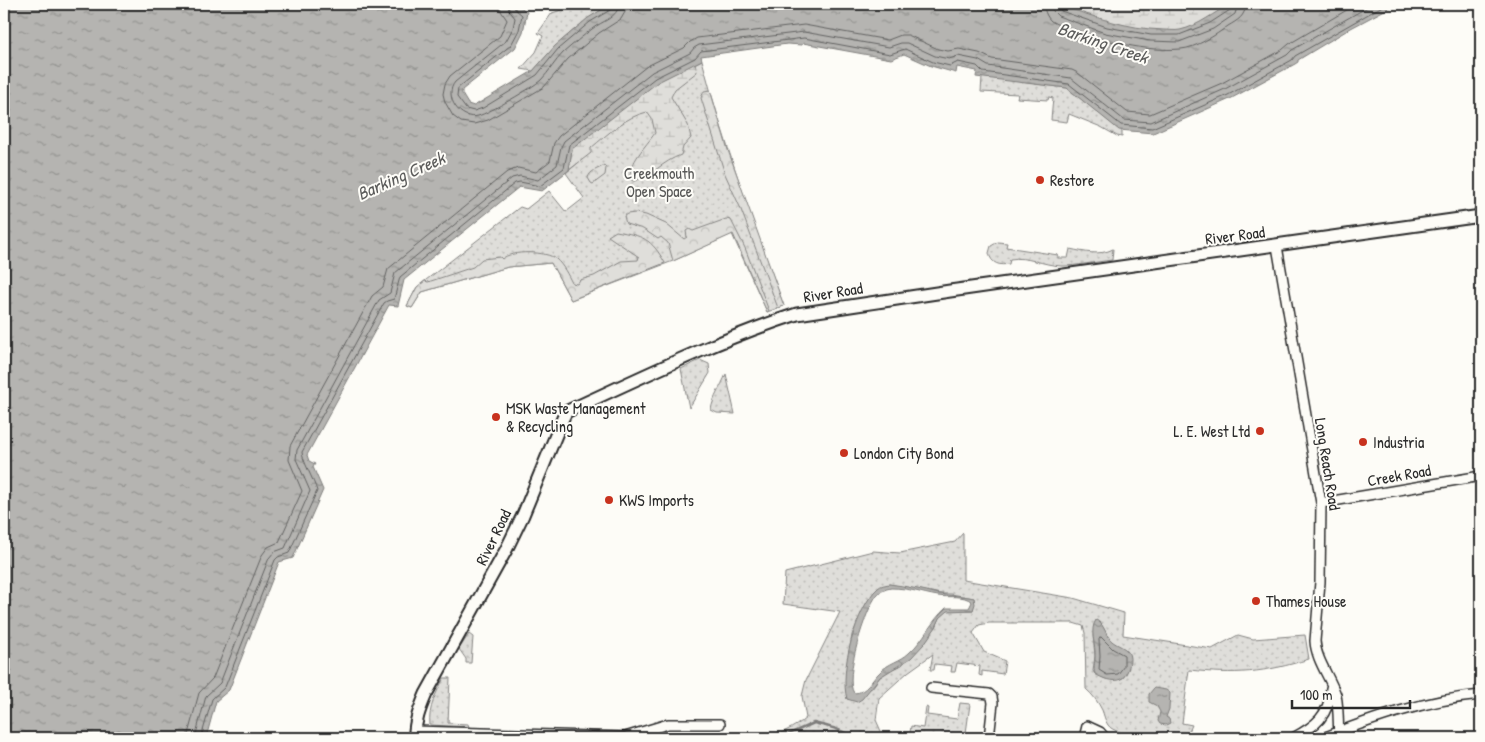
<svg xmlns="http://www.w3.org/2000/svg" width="1485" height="742" font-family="'Patrick Hand',sans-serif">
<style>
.green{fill:url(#green-dots);stroke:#858482;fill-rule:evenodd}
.forest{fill:url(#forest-crowns);stroke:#858482}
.wetland{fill:url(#wetland-marsh);stroke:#858482}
.water{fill:url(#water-ripples);stroke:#7e7d7b;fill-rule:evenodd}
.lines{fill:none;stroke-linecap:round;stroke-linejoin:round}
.shore{stroke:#626261;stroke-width:1}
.stream{stroke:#7e7d7b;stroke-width:2.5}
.minor-casing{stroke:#2b2b2b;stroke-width:12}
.tertiary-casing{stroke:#2b2b2b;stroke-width:15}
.minor{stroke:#fdfcf7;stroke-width:9}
.tertiary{stroke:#fdfcf7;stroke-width:11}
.poi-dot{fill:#c8321e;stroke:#fdfcf7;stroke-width:2}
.labels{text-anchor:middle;stroke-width:4;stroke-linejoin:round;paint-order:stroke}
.park-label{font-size:16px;fill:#585857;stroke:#fdfcf7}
.poi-label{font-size:16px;fill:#2b2b2b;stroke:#fdfcf7;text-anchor:start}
.street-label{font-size:16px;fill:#2b2b2b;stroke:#fdfcf7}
.water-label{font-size:18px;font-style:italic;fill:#5b5b5a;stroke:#fdfcf7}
</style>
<defs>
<pattern id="green-dots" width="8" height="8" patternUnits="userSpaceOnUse" patternTransform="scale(1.25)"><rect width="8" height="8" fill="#dfdeda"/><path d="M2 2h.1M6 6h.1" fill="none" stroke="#c0bfbb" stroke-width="1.8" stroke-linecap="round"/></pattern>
<pattern id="forest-crowns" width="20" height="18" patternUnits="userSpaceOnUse" patternTransform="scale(1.25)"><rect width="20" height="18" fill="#dfdeda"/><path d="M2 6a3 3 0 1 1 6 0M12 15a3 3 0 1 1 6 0" fill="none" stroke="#c0bfbb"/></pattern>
<pattern id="wetland-marsh" width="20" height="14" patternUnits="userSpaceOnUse" patternTransform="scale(1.25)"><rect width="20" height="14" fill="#dfdeda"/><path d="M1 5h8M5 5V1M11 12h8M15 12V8" fill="none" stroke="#c0bfbb"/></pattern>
<pattern id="water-ripples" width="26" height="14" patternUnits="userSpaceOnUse" patternTransform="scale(1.25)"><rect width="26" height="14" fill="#b5b4b1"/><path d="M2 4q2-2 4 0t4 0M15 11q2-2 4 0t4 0" fill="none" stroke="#939390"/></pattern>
</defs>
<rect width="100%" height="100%" fill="#fdfcf7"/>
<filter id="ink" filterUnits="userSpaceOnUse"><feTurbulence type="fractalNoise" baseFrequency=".02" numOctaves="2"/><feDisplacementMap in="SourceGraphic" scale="10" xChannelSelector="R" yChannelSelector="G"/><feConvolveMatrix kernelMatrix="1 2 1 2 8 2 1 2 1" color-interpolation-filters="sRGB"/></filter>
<g filter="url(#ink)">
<path class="green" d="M571 4H611C579 23 557 43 533 71L521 69 536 52 543 36 538 33 552 13 568 8Z
M702 60C724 144 754 225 784 306L767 312 732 234 673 261 571 300 551 263 508 267 422 292 412 308 407 306 417 287 520 207 526 209 549 191 566 212 584 198 566 173 578 163 576 153 658 82Z
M982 77 1067 88 1122 131V137L1117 136 1101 127 1069 114 1067 122 1051 120 1053 98 1049 97 1048 100 1017 98 1018 94 981 92Z
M998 242 1007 243 1006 247 1058 255V258H1068L1070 249C1084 252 1100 256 1113 249L1112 260C1095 262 1077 266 1061 266 1043 265 1027 256 1010 259L1009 264C1000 266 991 264 989 253L991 246Z
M700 360 709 364 710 373 689 408 681 369Z
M726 374 735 414 717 413 711 410C713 397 721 387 726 374Z
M963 533V580L1073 598 1124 613 1123 635 1212 649 1238 635 1253 639 1305 635 1309 659C1264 673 1236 675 1189 670L1182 723 1192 725 1186 738C1170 738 1116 738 1108 725 1105 721 1104 715 1102 710 1098 702 1093 695 1086 689L1085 633 1083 626 1073 623H989L979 625 973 633 984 652 1005 661 1003 674 982 671V676L979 675 980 666 957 663 955 672H951L952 666 935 664 934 670H930L933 654 908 672 879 698 876 720 884 738H763C779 735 794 728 806 718L802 696 806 680 840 612 783 604 785 573 873 551 900 553 955 542ZM889 584 941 594H951L974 598 973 610H948L940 618 936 627 902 665 890 670 880 677 872 688 847 699V664L852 635 862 613 871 596ZM1100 622 1110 640 1116 645 1129 668 1123 678 1106 679 1095 674 1093 671 1095 656 1093 635Z
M469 634 473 637 471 663H466V659L459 649Z
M444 678H450L448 723 468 724 469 727 430 725C428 708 436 693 444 678Z
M960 703 970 704 966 733 971 734V736L966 735V738H900V733H910L911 726 923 728 926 707 928 708 927 715 957 719Z
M675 732 702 735V738H714H655L662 733Z"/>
<path class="forest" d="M710 90 728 150 784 306 778 308 740 207 725 174 701 98 704 91Z
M604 165 606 168 605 175 593 184 591 183 588 178C590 170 598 170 604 165Z
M635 213 646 215 666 224 684 239 687 237 686 231 689 229 693 231 726 219 731 220 745 248 769 311 767 312 733 234 673 261 668 243 661 237 658 239 643 229 626 224 624 216 627 214Z
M616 231C643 236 651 238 665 263L571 300 551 263 508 267 422 292 412 308 407 306 417 287 425 281 428 282 473 267 482 259 500 257 502 259C511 250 547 251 556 259 563 265 568 275 572 283L577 284 580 280 594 276 621 261 638 260 639 257 608 236Z"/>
<path class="wetland" d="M1042 4H1294L1163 48Z
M695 63 697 72 675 89 671 97 688 125 691 138 683 147 681 155C663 161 652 176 634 181L630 179C629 162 646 146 655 133L652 119 647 112C625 117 608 134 591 148V153L569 170 572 149 601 98Z"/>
<path class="water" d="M4 4H517L527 12 523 32 515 48 462 90V94L468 104 474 106 533 71 555 46 588 18 611 4H1056C1092 16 1127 29 1164 30 1169 30 1175 31 1180 30 1199 26 1214 12 1231 4H1396L1351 28 1298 60V62L1295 64 1230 99 1153 133 1119 130 1067 88 976 77 977 71 957 67 956 73 931 66 904 54 891 59 803 43 802 45 787 44 701 56 702 60 658 82 572 149 569 170 542 191 519 187 404 280 398 306 389 305 307 455 309 461 315 464 313 467 323 490 293 558 279 562 229 690 216 701 206 738H4Z
M889 584C906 586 922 590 939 594 950 596 962 595 974 598L975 604 973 610 948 611 940 618 936 627 924 644 911 658 880 677 862 699 857 702 847 699C839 672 856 607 878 588 881 585 885 585 889 584ZM891 588C910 588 920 593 938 596 948 598 964 594 972 602L969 608H946C931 621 924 640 909 653 901 661 888 663 880 672 871 680 867 693 854 693 843 679 866 608 877 595 881 591 885 589 891 588Z
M1096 620C1103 623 1105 632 1109 638 1114 645 1124 646 1128 652 1133 658 1128 676 1121 679 1112 683 1102 678 1095 674 1093 668 1095 663 1095 657 1096 645 1089 630 1096 620Z
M1154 688 1166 690 1170 693 1169 709 1166 717 1169 719 1170 723 1166 725 1160 724 1158 721 1160 712 1157 706 1149 702V694Z"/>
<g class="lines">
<path class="shore" d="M500 4 501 11 507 20 500 36 450 76 445 84 443 94 445 102 453 116 461 122 474 124 488 120 544 87 568 59 599 33 621 19 625 12 626 4
M508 4 509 10 515 18 513 28 506 41 455 82C443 96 460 121 478 116 489 113 532 88 541 80 549 72 555 61 563 53 572 45 583 36 592 29 602 21 618 18 619 4
M514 4 515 9 522 15 519 30 511 45 458 88 457 97 466 109 474 111 483 108 537 75 558 49 590 22 610 10 613 4
M1044 4C1044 10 1046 16 1051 21 1057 25 1065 27 1072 29 1106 41 1144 52 1181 49 1196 48 1216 35 1228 26 1238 20 1245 17 1246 4
M1051 4 1053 11 1058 16 1105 33 1150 41 1179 42 1213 29 1235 14 1238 4
M1058 4 1061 11 1107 27 1151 35H1179L1210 23 1230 10 1232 4
M1101 637 1113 649 1124 655V666L1118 674 1107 675 1099 670 1100 656 1099 640Z
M187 738 199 693 213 678 262 555 268 547 279 542 302 491 289 460 290 446 372 296 383 287 388 269 507 172 518 168 536 172 550 161 554 143 559 136 647 66 684 48 690 42 697 38 804 25 888 40 901 35H908L938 49 948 51 959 49 979 53 992 59 1072 70 1078 73 1127 112 1150 114 1222 83 1282 50 1289 44 1357 4
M195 738 206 696 220 683 269 558 274 552 285 548 310 491 296 459 297 450 379 300 390 293 395 273 512 178 520 176 538 180 557 165 561 147 564 141 652 72 690 53 694 48 699 45 804 32 889 47 901 43H907L935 56 949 59 958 56 978 60 988 66 1071 78 1124 120 1151 122 1225 89 1287 55 1292 50 1373 4
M201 738 212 699 225 687 275 560 278 557 289 553 317 491C314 480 302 460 302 452L384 303 387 301 394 299 400 277 515 183 520 182 540 186 564 168 569 145 655 78 695 58 701 51 804 38 890 54 905 49 933 62 950 66 958 62 977 66 983 72 1069 84 1121 125 1152 128 1228 95 1292 60 1295 56 1386 4"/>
<path class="stream" d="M673 738H680
M780 738 814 723C825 726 844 729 852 738"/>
<defs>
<path id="minor" d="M1277 246 1321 503 1320 582 1315 641C1316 660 1330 677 1336 695 1339 710 1338 724 1339 738
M1321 503 1481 476
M931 688 989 694 992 697 993 703 989 738
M415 731 625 737 668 724H720
M1084 738 1087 726 1100 732 1105 738
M1293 738C1316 726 1329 716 1331 688
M1323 738C1374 718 1426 700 1481 695"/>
<path id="tertiary" d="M415 738C414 723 420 708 426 694L506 550 523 515 563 418 566 412 572 409C646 375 720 339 797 314L950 291 1481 216"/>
</defs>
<use href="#minor" class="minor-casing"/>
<use href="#tertiary" class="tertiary-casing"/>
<use href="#minor" class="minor"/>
<use href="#tertiary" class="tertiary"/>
</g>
</g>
<g class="poi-dot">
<circle cx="1040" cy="180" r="5"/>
<circle cx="496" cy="417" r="5"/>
<circle cx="1260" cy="431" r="5"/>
<circle cx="1363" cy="442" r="5"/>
<circle cx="844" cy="453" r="5"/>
<circle cx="609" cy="500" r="5"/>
<circle cx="1256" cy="601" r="5"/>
</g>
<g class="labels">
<g class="park-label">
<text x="659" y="179">Creekmouth<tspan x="659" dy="18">Open Space</tspan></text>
</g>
<g class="poi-label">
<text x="1050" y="186">Restore</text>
<text x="506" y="414">MSK Waste Management<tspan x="506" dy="18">&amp; Recycling</tspan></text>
<text x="1250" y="437" text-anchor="end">L. E. West Ltd</text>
<text x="1373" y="448">Industria</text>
<text x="854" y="459">London City Bond</text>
<text x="619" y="506">KWS Imports</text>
<text x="1266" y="607">Thames House</text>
</g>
<g class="street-label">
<text transform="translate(1235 235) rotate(-7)" y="6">River Road</text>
<text transform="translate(833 292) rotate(-9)" y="6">River Road</text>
<text transform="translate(1328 464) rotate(81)" y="6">Long Reach Road</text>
<text transform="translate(1399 475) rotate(-10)" y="6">Creek Road</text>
<text transform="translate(493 537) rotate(-64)" y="6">River Road</text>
</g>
<g class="water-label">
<text transform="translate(1103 43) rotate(19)" y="6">Barking Creek</text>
<text transform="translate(401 176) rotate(-24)" y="6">Barking Creek</text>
</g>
</g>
<rect width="1485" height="742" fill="none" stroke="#fdfcf7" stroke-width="20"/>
<rect x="10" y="10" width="1465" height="722" fill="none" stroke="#2b2b2b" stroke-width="2" filter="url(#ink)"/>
<path d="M1292 700v8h118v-8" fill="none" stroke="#2b2b2b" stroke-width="2.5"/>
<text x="1300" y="700" font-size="15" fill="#2b2b2b" stroke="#fdfcf7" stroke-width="4" paint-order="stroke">100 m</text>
</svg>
